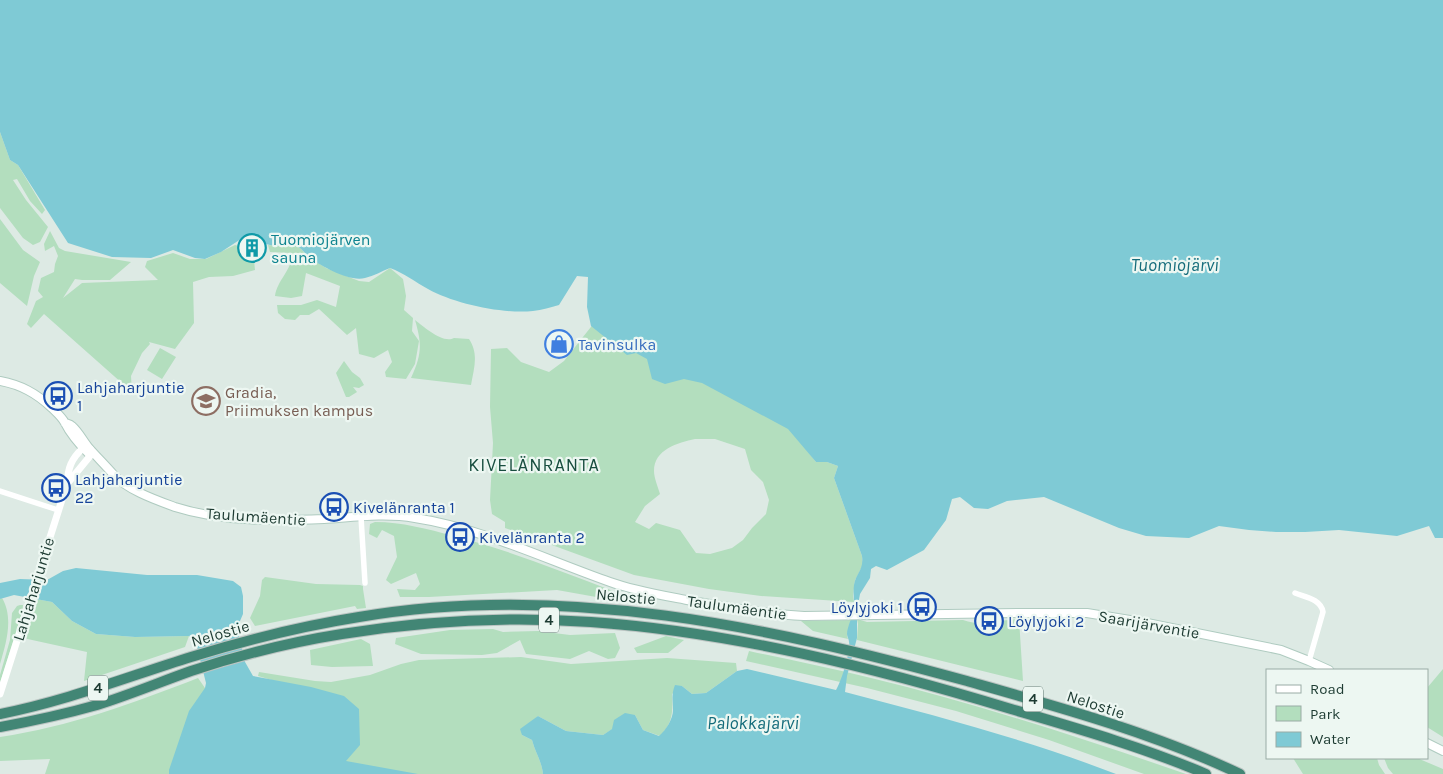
<svg xmlns="http://www.w3.org/2000/svg" width="1443" height="774" font-family="Karla,sans-serif">
<style>
.green{fill:#b3debe;fill-rule:evenodd}
.water{fill:#7fcad5}
.lines{fill:none;stroke-linecap:round;stroke-linejoin:round}
.secondary-casing{stroke:#afcbc0;stroke-width:10}
.trunk-casing{stroke:#bbc4c2;stroke-width:12}
.minor{stroke:#fff;stroke-width:5.5}
.tertiary{stroke:#fff;stroke-width:7}
.secondary{stroke:#fff;stroke-width:8}
.trunk{stroke:#428675;stroke-width:10}
.labels{text-anchor:middle;stroke-width:4.5;stroke-linejoin:round;paint-order:stroke}
.shield{fill:#edf7f2;stroke:#5b736c;stroke-width:1}
.shield-label{font-size:15px;font-weight:bold;fill:#1d3b32}
.culture-label{font-size:16px;fill:#0d838f;stroke:#edf7f2;text-anchor:start}
.shop-label{font-size:16px;fill:#366cbe;stroke:#edf7f2;text-anchor:start}
.transit-label{font-size:16px;fill:#164399;stroke:#edf7f2;text-anchor:start}
.education-label{font-size:16px;fill:#785e54;stroke:#edf7f2;text-anchor:start}
.street-label{font-size:16px;fill:#1d3b32;stroke:#edf7f2}
.water-label{font-size:18px;font-style:italic;fill:#146c7b;stroke:#edf7f2}
.neighbourhood-label{font-size:18px;letter-spacing:1px;fill:#184e3f;stroke:#edf7f2}
</style>
<rect width="100%" height="100%" fill="#ddeae4"/>
<path class="green" d="M0 132 10 160 18 165 45 210 42 214 30 201 17 179 13 180 26 200 48 227 40 242 33 245 23 238 0 208Z
M0 219 23 250 40 262 34 276 27 306 0 283Z
M50 231 59 248 65 251 131 262 110 280H82L75 279 63 298 82 283 158 280 145 267 147 261 173 253 190 259H206L235 245 253 250 255 270 233 276 209 277 193 282 194 323 175 349 149 342 150 344 142 353 131 376 132 392 44 314 31 328 27 324 36 301 43 297 38 291 41 278 54 272 55 264 58 256 54 246 45 251 44 244Z
M284 244 298 246 309 257 326 268 359 281 369 282 390 268 403 279 406 296 404 310 413 318 412 331 419 341 415 364 406 379 386 377 385 372 392 362 388 350 374 358 359 354 356 328 347 335 319 309 309 315H300L295 320 285 319 278 313 277 305H301L317 300 336 307 340 286 306 273 302 296 291 298 275 296C277 280 293 269 292 253L270 252 268 245 279 246Z
M598 318 733 356 816 462H827L838 466 834 478 862 556 863 565 855 580 853 596 854 602 761 596 709 589 634 575 505 528V522L492 514 490 500 493 443 490 407 491 349 507 348 521 362 549 372 564 361ZM695 439H715L745 449 751 470 763 482 769 500 766 514 752 528 743 540 732 548 710 554 696 553 680 530 656 523 649 529 635 522 645 506 660 494C658 487 654 478 654 471 654 449 678 443 695 439Z
M415 320C424 327 443 344 454 338L469 339C479 354 474 368 471 385L411 378C422 354 422 344 415 320Z
M160 348 176 357 162 379 147 370Z
M344 361 352 372 360 378 364 385 359 388 353 387 357 392 349 397H346L336 373Z
M375 522C402 522 427 529 454 536 508 550 561 571 613 591V600L557 590 429 597H400L397 589 415 590 420 584 416 573 391 584 386 580 397 557 394 536 382 530 377 538 369 534 370 524Z
M265 577 316 584 360 585 363 586V589L366 608 357 609 355 606 255 626 250 618 260 596 262 580Z
M2 598C14 618 6 643 0 664V599Z
M36 599 52 602 72 621 96 634 135 637 189 636 185 647 84 681 87 652 23 638Z
M20 605H23L22 613 0 683V675L10 640 12 613 17 606Z
M857 619 867 622 963 620C984 627 998 620 1019 619L1023 681 857 640 858 624Z
M851 620 847 636 848 639 813 631 801 621Z
M493 629 503 632 538 631 570 635 615 633 620 648 615 658 608 659 589 651 570 659 526 654 520 640 497 653 482 655 421 654 395 644 396 638 450 630Z
M666 636 684 640 668 653H637L634 648Z
M361 639 370 644 373 666 332 667 311 665 310 650Z
M749 651C790 660 831 668 871 678 978 704 1082 738 1186 774H1144L1049 740 956 711 867 688 746 661Z
M521 657 571 664 667 658 736 663 737 671 706 693 692 694 682 686 672 694C673 711 673 723 660 736L643 730 635 715 603 735 566 731 538 716 522 735 532 740C535 752 542 762 543 774H313L275 681 258 676 259 672 315 681 331 682 370 675 401 664 419 660Z
M1443 669V737L1427 727V688Z
M198 678 205 688 252 774H179L169 771V774H45L50 759 0 761V737C68 727 134 703 198 678Z
M1293 758H1377L1379 765 1385 774H1303Z
M1384 758H1417L1443 769V774H1393L1388 768Z"/>
<path class="water" d="M0 0H1443V538H1435L1429 526 1397 536 1339 530 1305 532H1276L1249 530 1219 526 1189 538 1146 536 1119 528 1044 497 1007 501 988 509 974 508 960 497 952 499 946 520 924 550 887 570 876 566 871 569 870 578 860 594 857 610V638L847 676 845 692C937 716 1028 740 1116 774H543C542 762 535 752 532 740L522 735 520 729 538 716 566 731 603 735 612 729 614 720 625 713 635 715 643 730 659 736C666 730 673 719 673 710 673 700 671 695 675 685L682 686 692 694 706 693 737 671 747 669 836 690C841 682 851 651 849 642 849 639 847 637 847 634 847 627 854 614 854 604 854 598 853 592 854 585 856 573 864 570 862 556L834 478 838 466 827 462H816L788 429 702 383 684 379 665 384 652 379 647 359 636 353 627 355 591 326 587 307 588 277 577 276 559 305C551 307 542 310 533 311 502 314 455 304 428 289 415 282 404 273 390 268 382 271 374 276 365 278 349 282 324 267 311 259 306 255 302 248 296 246 287 243 279 247 270 245 261 243 253 238 244 237L221 252 205 259 195 258 173 250 151 258 112 257 68 243 18 165 10 160 0 132Z
M76 568 147 575H197L233 581 241 587 243 596V614L237 628 245 662 253 676 311 687 344 696 359 709 360 745 346 761 418 774H169V770L189 711 205 688 206 683 196 643 189 636 135 637 96 634 72 621 52 602 14 595 0 599V583L20 579 47 580 63 571Z"/>
<g class="lines">
<defs>
<path id="secondary" d="M0 381C21 385 36 393 52 408 56 412 62 417 65 423 71 435 79 444 89 454
M65 423C68 424 70 424 72 426 79 432 83 441 89 448 97 457 105 465 113 474 127 490 156 500 175 507 222 522 276 521 324 519 355 517 385 513 415 518 481 528 547 560 610 582 635 591 661 595 687 600 726 607 765 614 804 616L1024 613H1087L1142 622 1281 650 1309 661 1329 670
M1427 743 1443 751"/>
<path id="trunk" d="M0 714C66 701 127 677 191 657 246 640 302 626 359 617 564 582 770 627 967 681 1059 707 1154 733 1240 774
M0 727C33 721 65 714 97 705 129 695 160 682 191 671 240 655 291 642 342 634 423 621 508 616 591 622 732 632 876 668 1011 709 1076 728 1143 747 1206 774"/>
</defs>
<use href="#secondary" class="secondary-casing"/>
<use href="#trunk" class="trunk-casing"/>
<path class="minor" d="M0 491 58 510
M361 517 365 583
M1295 593C1305 597 1321 599 1323 612L1309 661"/>
<path class="tertiary" d="M0 694 67 484C68 468 71 459 83 448L90 449V456L67 484"/>
<use href="#secondary" class="secondary"/>
<use href="#trunk" class="trunk"/>
</g>
<defs>
<symbol id="building-ring" viewBox="-11 -11 22 22"><circle r="9.5" fill="#edf7f2" stroke="#0f9aa8" stroke-width="1.5"/><path d="M-4-6H4V6H1V3H-1V6H-4ZM-2.5-4.3h1.7v1.8h-1.7ZM.8-4.3h1.7v1.8H.8ZM-2.5-1h1.7V.8h-1.7ZM.8-1h1.7V.8H.8Z" fill="#0f9aa8"/></symbol>
<symbol id="shop-ring" viewBox="-11 -11 22 22"><circle r="9.5" fill="#edf7f2" stroke="#3f7fe0" stroke-width="1.5"/><path d="M-5-2.5h2.3a2.7 3.5 0 0 1 5.4 0H5L5.5 6h-11ZM-1.5-2.5h3a1.5 2.3 0 0 0-3 0Z" fill="#3f7fe0"/></symbol>
<symbol id="bus-ring" viewBox="-11 -11 22 22"><circle r="9.5" fill="#edf7f2" stroke="#1a4fb4" stroke-width="1.5"/><path d="M-5-6H5V4H4V6H2V4H-2V6H-4V4H-5ZM-3.5-4V0h7V-4ZM-3.5 1.2v1.5H-2V1.2ZM2 1.2v1.5H3.5V1.2Z" fill="#1a4fb4"/></symbol>
<symbol id="university-ring" viewBox="-11 -11 22 22"><circle r="9.5" fill="#edf7f2" stroke="#8d6e63" stroke-width="1.5"/><path d="M0-5L7-2L0 1L-7-2ZM-4 1L0 2.5L4 1V4Q0 6-4 4Z" fill="#8d6e63"/></symbol>
</defs>
<g fill-rule="evenodd">
<use href="#building-ring" x="236" y="232" width="32" height="32"/>
<use href="#shop-ring" x="543" y="328" width="32" height="32"/>
<use href="#bus-ring" x="42" y="380" width="32" height="32"/>
<use href="#university-ring" x="190" y="385" width="32" height="32"/>
<use href="#bus-ring" x="40" y="472" width="32" height="32"/>
<use href="#bus-ring" x="318" y="491" width="32" height="32"/>
<use href="#bus-ring" x="444" y="521" width="32" height="32"/>
<use href="#bus-ring" x="906" y="591" width="32" height="32"/>
<use href="#bus-ring" x="973" y="605" width="32" height="32"/>
</g>
<g class="labels">
<g class="shield">
<rect x="539" y="607.5" width="20" height="25" rx="4"/>
<rect x="88" y="675.5" width="20" height="25" rx="4"/>
<rect x="1023" y="686.5" width="20" height="25" rx="4"/>
</g>
<g class="shield-label">
<text x="549" y="625">4</text>
<text x="98" y="693">4</text>
<text x="1033" y="704">4</text>
</g>
<g class="culture-label">
<text x="271" y="245">Tuomiojärven<tspan x="271" dy="18">sauna</tspan></text>
</g>
<g class="shop-label">
<text x="578" y="350">Tavinsulka</text>
</g>
<g class="transit-label">
<text x="77" y="393">Lahjaharjuntie<tspan x="77" dy="18">1</tspan></text>
<text x="75" y="485">Lahjaharjuntie<tspan x="75" dy="18">22</tspan></text>
<text x="353" y="513">Kivelänranta 1</text>
<text x="479" y="543">Kivelänranta 2</text>
<text x="903" y="613" text-anchor="end">Löylyjoki 1</text>
<text x="1008" y="627">Löylyjoki 2</text>
</g>
<g class="education-label">
<text x="225" y="398">Gradia,<tspan x="225" dy="18">Priimuksen kampus</tspan></text>
</g>
<g class="street-label">
<text transform="translate(256 516) rotate(4)" y="6">Taulumäentie</text>
<text transform="translate(33 589) rotate(-73)" y="6">Lahjaharjuntie</text>
<text transform="translate(626 596) rotate(5)" y="6">Nelostie</text>
<text transform="translate(737 607) rotate(8)" y="6">Taulumäentie</text>
<text transform="translate(1149 624) rotate(10)" y="6">Saarijärventie</text>
<text transform="translate(220 633) rotate(-16)" y="6">Nelostie</text>
<text transform="translate(1096 704) rotate(18)" y="6">Nelostie</text>
</g>
<g class="water-label">
<text x="1175" y="271">Tuomiojärvi</text>
<text x="753" y="729">Palokkajärvi</text>
</g>
<g class="neighbourhood-label">
<text x="534" y="471">KIVELÄNRANTA</text>
</g>
</g>
<rect x="1266" y="669" width="162" height="90" fill="#edf7f2" stroke="#9aaca5"/>
<rect x="1276" y="685" width="25" height="8" fill="#ffffff" stroke="#9aaca5"/>
<text x="1310" y="694" font-size="15" fill="#1d3b32">Road</text>
<rect x="1276" y="706" width="25" height="15" fill="#b3debe" stroke="#9aaca5"/>
<text x="1310" y="719" font-size="15" fill="#1d3b32">Park</text>
<rect x="1276" y="732" width="25" height="15" fill="#7fcad5" stroke="#9aaca5"/>
<text x="1310" y="744" font-size="15" fill="#1d3b32">Water</text>
</svg>
